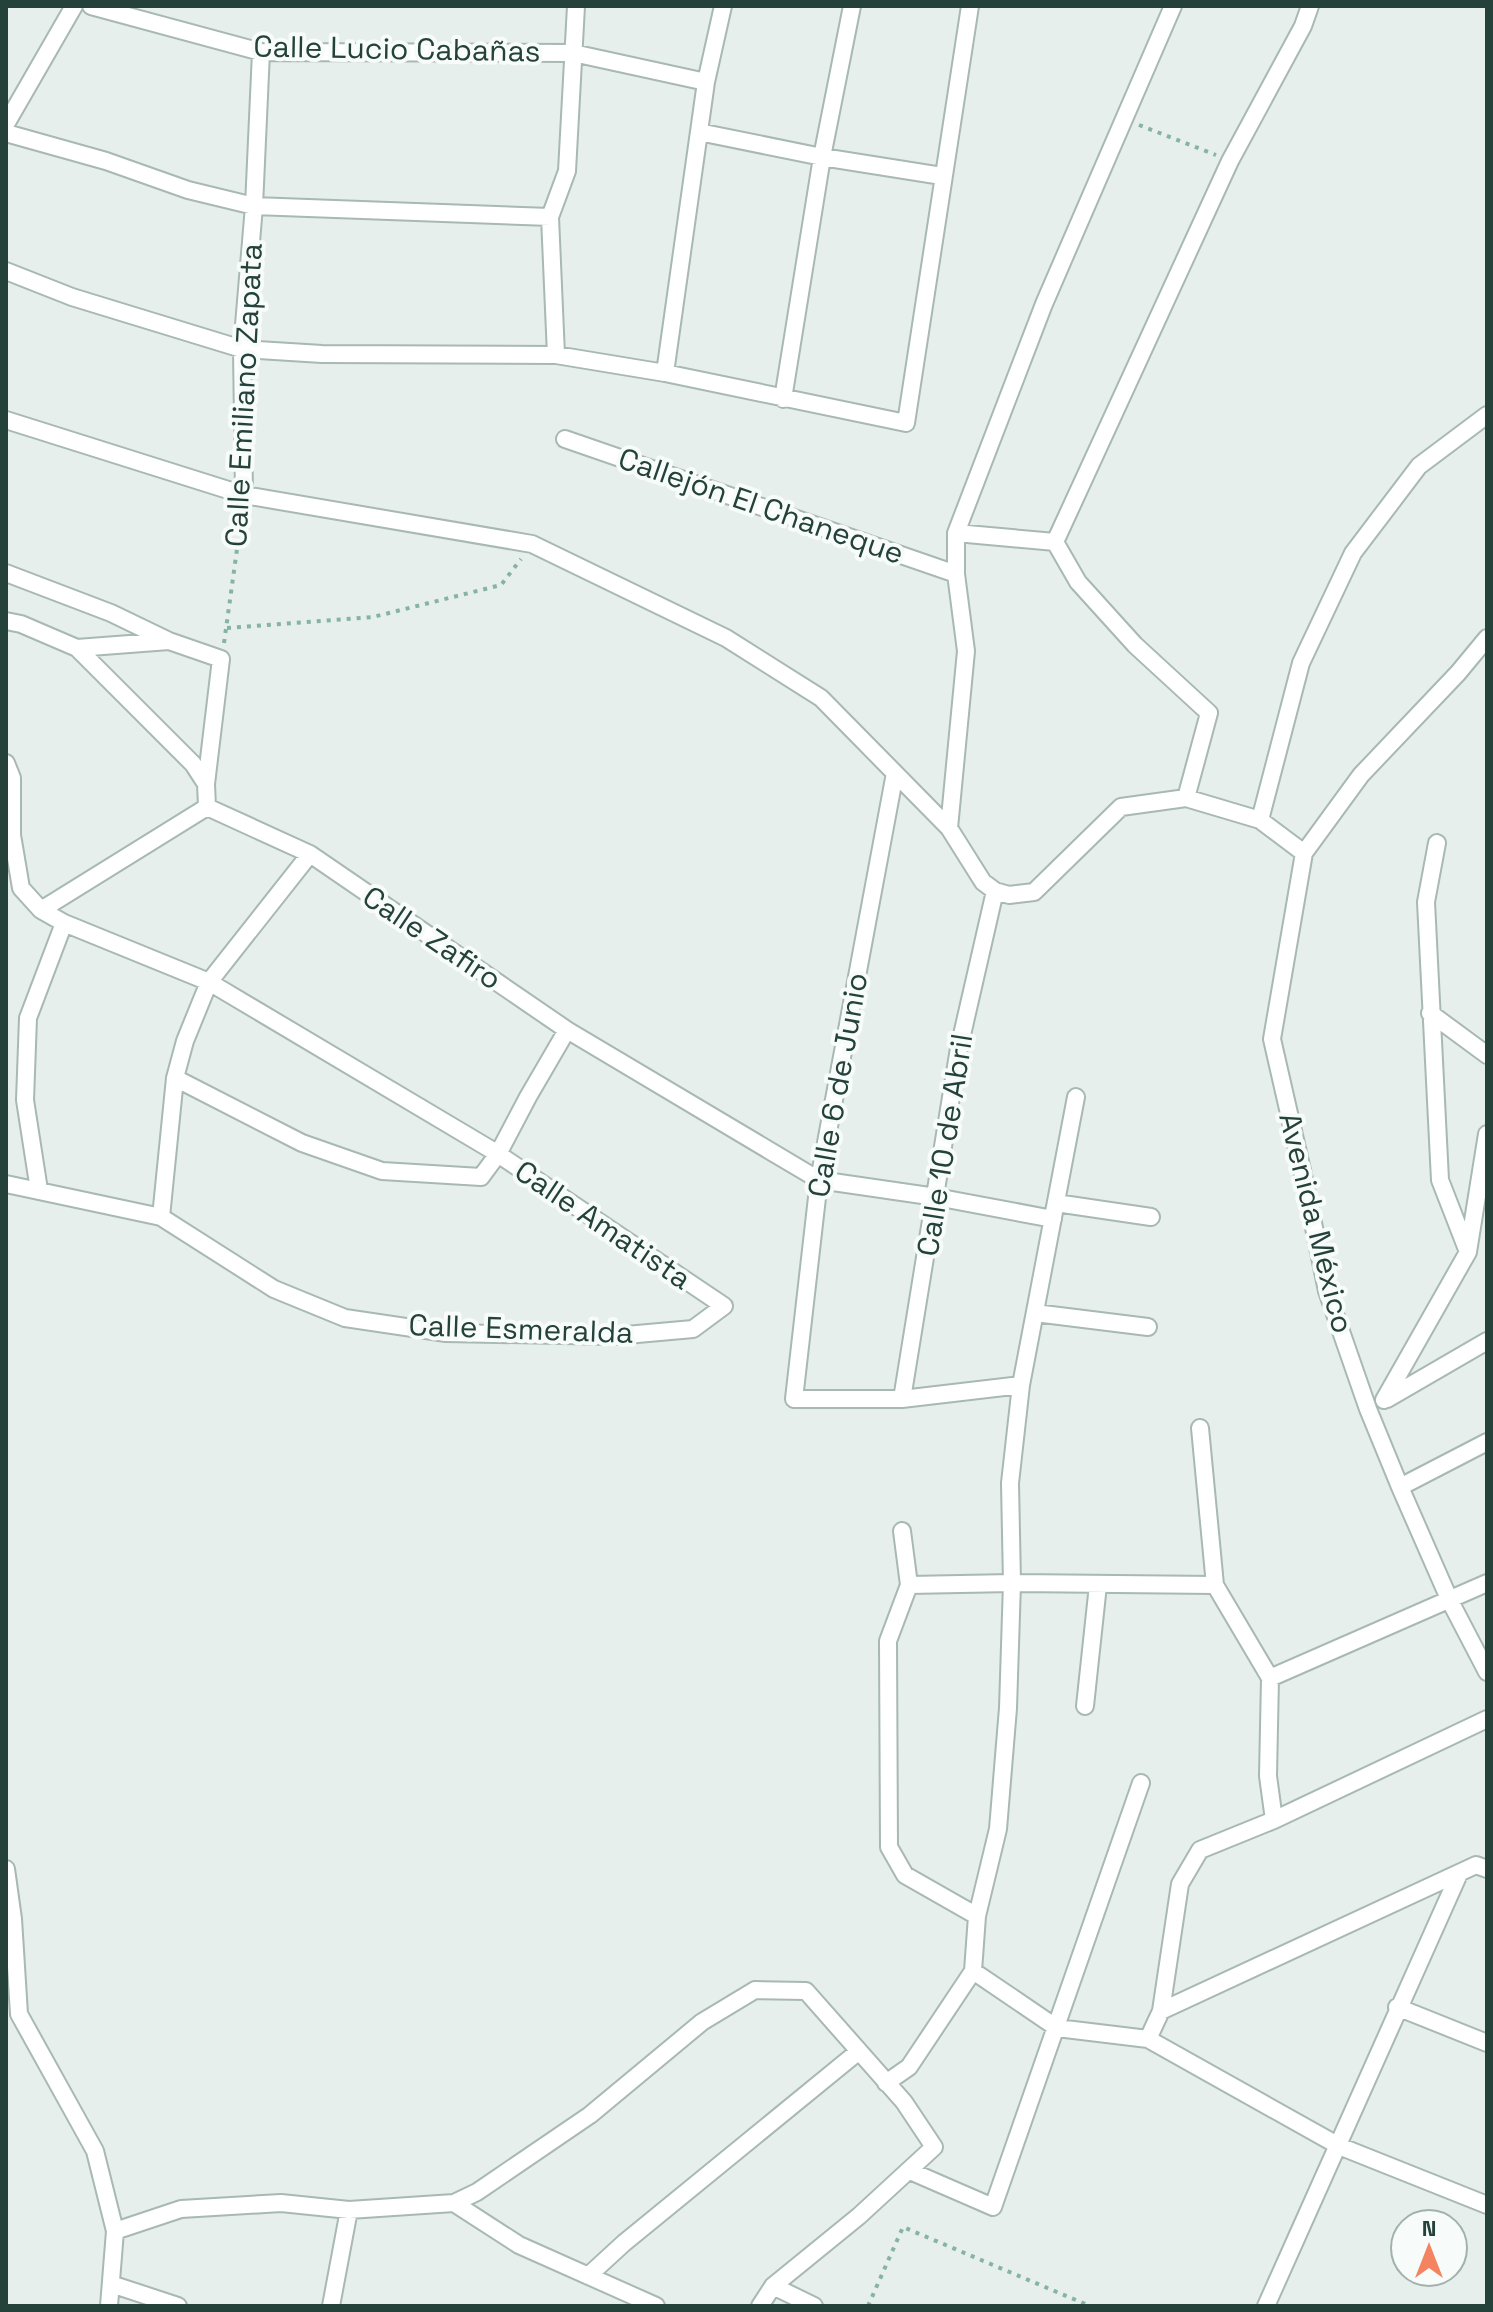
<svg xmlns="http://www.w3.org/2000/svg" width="1493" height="2312" font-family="'Space Grotesk',sans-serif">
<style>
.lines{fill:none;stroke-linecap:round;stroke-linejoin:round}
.minor-casing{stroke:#a8b8b2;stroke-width:20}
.path{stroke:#86b3a5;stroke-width:4;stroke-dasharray:4 6;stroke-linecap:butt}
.minor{stroke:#fff;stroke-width:16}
.labels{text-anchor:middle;stroke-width:8;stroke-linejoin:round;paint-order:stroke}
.street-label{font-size:30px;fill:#24423a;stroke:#f7fbf9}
</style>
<rect width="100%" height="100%" fill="#e6efeb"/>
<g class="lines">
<defs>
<path id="minor" d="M91 6 261 52 573 53 706 82
M6 124 74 6
M699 132 822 157 942 176
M6 133 106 161 188 190 254 206 550 217
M6 271 72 297 242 349 322 354 556 355 665 373 906 423 970 6
M556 355 550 217 567 171 576 6
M665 373 706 82 723 6
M783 399 822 157 852 6
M6 420 244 495 532 544 726 638 821 698 949 828 983 882 995 891 1009 895 1034 892 1121 807 1186 798 1260 820 1304 853 1272 1039 1304 1179 1327 1291 1368 1409 1400 1487 1450 1601 1487 1672
M565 439 956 574
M244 495 242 349 254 206 261 52
M956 533 1055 542 1230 161 1303 26 1310 6
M1055 542 1078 582 1135 645 1209 713 1186 798
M6 573 111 613 167 640
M6 621 21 624 77 648 169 641 221 659 206 784 207 807
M77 648 193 764 206 784
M6 763 12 778V835L21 888 41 910 64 923 209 982 495 1152 724 1306 693 1329 615 1336 446 1333 345 1318 274 1289 161 1217 6 1184
M895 773 819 1180 794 1399H902L1021 1385
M207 807 310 854 567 1030 819 1180 936 1197 1053 1219
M1260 820 1301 663 1353 553 1419 466 1487 415
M949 828 966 651 956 574V533L1044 304 1173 6
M1437 843 1426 902 1440 1180 1468 1252
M1304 853 1361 775 1458 673 1487 638
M41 910 207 807
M1430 1013 1487 1055
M175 1078 302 1143 382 1171 481 1177 498 1154 528 1097 567 1030
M39 1190 25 1100 28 1018 64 923
M1056 1203 1151 1217
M161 1217 175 1078 185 1041 209 982 310 854
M1035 1313 1148 1327
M902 1399 959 1048 995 891
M1387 1399 1487 1341
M1384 1400 1468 1252 1487 1134
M1200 1428 1215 1585 1270 1678
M1400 1487 1487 1442
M902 1531 909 1585 888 1641 889 1847 905 1875 977 1916
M909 1585 1012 1583 1215 1585
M1270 1678 1487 1583
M1270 1678 1268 1776 1274 1820
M1085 1706 1098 1585
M6 1869 13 1919 19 2014 95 2151 115 2231 109 2306
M973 1971 1057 2028 1148 2039 1339 2146 1487 2205
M1397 2007 1487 2043
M1161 2011 1476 1865 1487 1869
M1148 2039 1161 2011 1180 1884 1200 1850 1274 1820 1487 1719
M886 2083 909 2067 973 1971 977 1916 998 1829 1008 1708 1012 1583 1010 1483 1021 1385 1076 1097
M910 2171 993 2207 1141 1783
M454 2203 477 2192 590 2115 702 2022 755 1990 806 1991 904 2102 934 2147 859 2216 773 2286 760 2306
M115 2231 181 2209 281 2203 349 2210 454 2203 519 2245 656 2306
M588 2276 624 2243 859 2051
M111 2284 178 2306
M773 2286 814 2306
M331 2306 349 2210
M1266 2306 1459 1874"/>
</defs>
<use href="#minor" class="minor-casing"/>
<path class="path" d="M1139 125 1216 155
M227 628 373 617 501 585 521 559
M224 643 242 513
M868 2306 903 2227 1090 2306"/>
<use href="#minor" class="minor"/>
</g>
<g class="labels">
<g class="street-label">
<text transform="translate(397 49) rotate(1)" y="10">Calle Lucio Cabañas</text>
<text transform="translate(244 395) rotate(-87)" y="10">Calle Emiliano Zapata</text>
<text transform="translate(761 506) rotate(19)" y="10">Callejón El Chaneque</text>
<text transform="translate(432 938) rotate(34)" y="10">Calle Zafiro</text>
<text transform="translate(838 1085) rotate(-80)" y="10">Calle 6 de Junio</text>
<text transform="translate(945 1145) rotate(-81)" y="10">Calle 10 de Abril</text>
<text transform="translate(1316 1223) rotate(76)" y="10">Avenida México</text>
<text transform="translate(603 1225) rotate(34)" y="10">Calle Amatista</text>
<text transform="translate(521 1329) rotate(2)" y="10">Calle Esmeralda</text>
</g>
</g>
<rect width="1493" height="2312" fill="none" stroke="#24423a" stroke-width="16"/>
<g transform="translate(1429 2248)"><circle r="38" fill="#f7fbf9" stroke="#a3b1ad" stroke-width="2"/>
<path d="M0-6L14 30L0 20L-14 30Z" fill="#f4845f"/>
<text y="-12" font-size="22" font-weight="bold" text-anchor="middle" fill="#24423a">N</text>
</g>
</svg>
